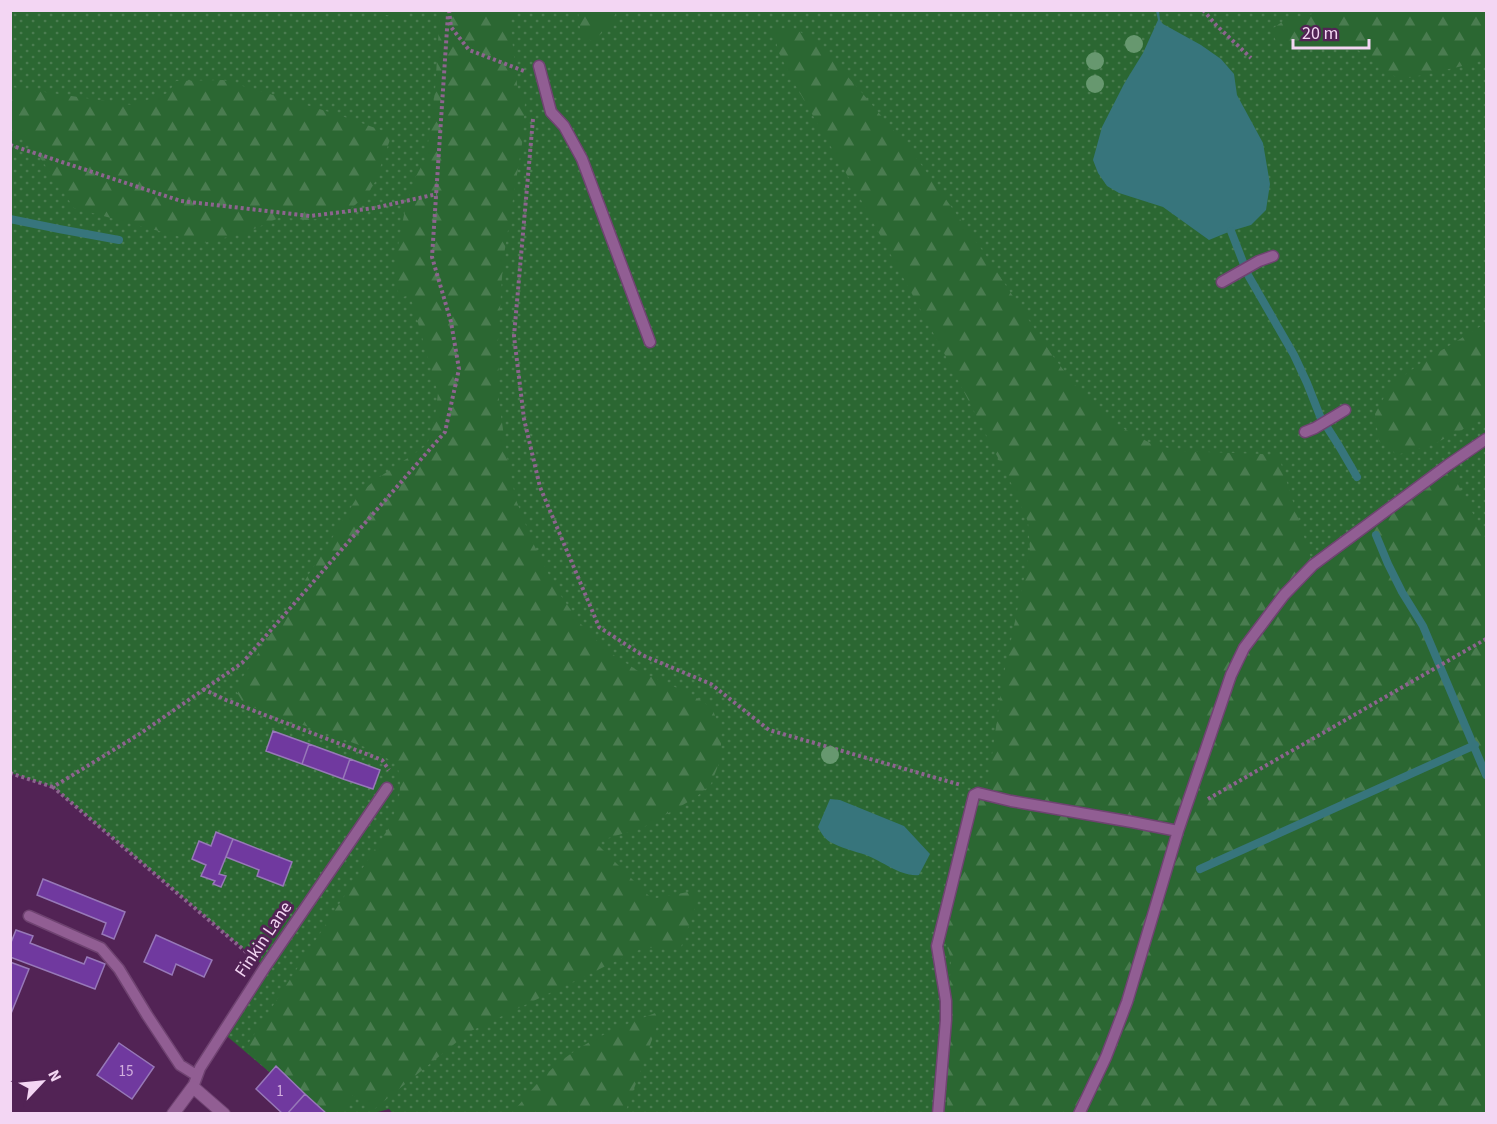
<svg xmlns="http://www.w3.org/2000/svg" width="1497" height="1124" font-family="'Source Sans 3',sans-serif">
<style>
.grass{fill:url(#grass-dots)}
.forest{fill:url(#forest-firs)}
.water{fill:#37757c}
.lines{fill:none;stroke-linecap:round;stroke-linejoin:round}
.stream{stroke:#37757c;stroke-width:8}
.building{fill:#70399f;stroke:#9778b8;stroke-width:1.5}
.lane-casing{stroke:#6f4371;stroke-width:13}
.street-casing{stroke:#6f4371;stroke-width:14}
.path{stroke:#8d648f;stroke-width:4;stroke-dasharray:3 3;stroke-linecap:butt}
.lane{stroke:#915e93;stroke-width:10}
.street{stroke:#915e93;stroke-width:12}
.tree{fill:#67986f}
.labels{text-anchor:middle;stroke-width:6;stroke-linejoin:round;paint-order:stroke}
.number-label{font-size:15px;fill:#d2afde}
.street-label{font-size:18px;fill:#f3d6f3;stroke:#522355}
</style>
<defs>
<pattern id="grass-dots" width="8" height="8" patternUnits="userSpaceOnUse" patternTransform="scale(1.5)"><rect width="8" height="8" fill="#2b6732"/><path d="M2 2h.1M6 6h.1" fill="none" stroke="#4a7c50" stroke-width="1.8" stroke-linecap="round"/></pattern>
<pattern id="forest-firs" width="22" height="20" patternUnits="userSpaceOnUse" patternTransform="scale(1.5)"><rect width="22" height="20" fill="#2b6732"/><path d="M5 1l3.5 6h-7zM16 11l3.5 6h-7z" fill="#4a7c50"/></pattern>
</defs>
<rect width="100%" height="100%" fill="#522355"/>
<path class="grass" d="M11 11H1486V1113L393 1114 389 1109 374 1113H318L222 1032 265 967 53 787 11 773Z"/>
<path class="forest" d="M366 11 404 10V11L402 18Z
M440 11H509L518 93 525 103 522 144 503 261 498 341 499 402 507 457 516 500 533 543 555 587 579 622 606 650 638 671 675 687 697 698 712 708 721 731V758L711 784 695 798 642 828 595 842 652 899 693 891 698 900 681 947 643 948 469 1032 372 1111 353 1095 341 1113H318L244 1050 390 826C398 801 404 791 397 765L376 751 244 704 235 689 329 543 359 494 375 480 427 445 435 417 438 393 410 295 399 298 395 271 399 239 405 210 415 178 426 158 435 91Z
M578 11V10L616 11 611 26 592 41 581 36Z
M1328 11H1486V59L1467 65 1400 80 1355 48 1295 46 1276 42 1272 29 1286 19Z
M792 27 815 41 858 88 915 156 987 257 1050 352 1073 383 1096 408 1121 427 1150 443 1179 451 1262 454 1279 457 1313 565 1448 465 1486 539V1113H947L948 1010 951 959 942 932 971 806 986 797 1003 678 1030 550 1028 522 1012 485 944 353 854 187 793 81 778 51 774 30Z
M223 80 339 115 392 134 375 182 367 195 349 210 328 218 306 220 281 217 245 233 203 243 74 208 24 134 11 150V87L132 105 168 93 176 81Z
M1486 323V424L1479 421 1434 444 1397 455 1379 441 1375 414 1390 386 1421 363Z
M663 1010 625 1113H512C525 1098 538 1081 553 1068 584 1040 624 1025 663 1010Z"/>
<path class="water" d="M1156 11H1159L1160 20 1163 24 1201 45 1221 59 1234 74 1237 95 1263 143 1270 184 1266 210 1251 225 1231 231 1209 240 1163 207 1119 193 1107 186 1098 173 1093 160 1102 127 1124 84 1143 53 1158 20Z
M830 799 840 800 904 826 930 854 919 875C901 877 882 861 866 855 854 851 841 848 830 842 824 838 821 833 818 827Z"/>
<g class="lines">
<path class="stream" d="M10 219 59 229 119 240
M1231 231 1248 275 1294 355 1307 383 1320 416 1339 446 1357 477
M1376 535 1388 564 1402 592 1423 626 1486 775
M1200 869 1475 745"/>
</g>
<path class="building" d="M273 731 309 744 302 764 266 751Z
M309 744 350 759 343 779 302 764Z
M350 759 380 770 373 789 343 779Z
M216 832 233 839 219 874 226 876 221 887 213 884 215 881 201 876 206 865 192 859 199 841 211 846Z
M233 839 292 862 283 886 257 876 259 870 226 857Z
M43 879 125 912 114 939 102 934 106 923 37 895Z
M16 930 33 936 30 943 84 964 87 957 105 964 95 989 10 957V945Z
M156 935 212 960 204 977 176 964 172 975 144 962Z
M10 962 29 969 10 1016Z
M119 1043 154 1067 132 1099 97 1075Z
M276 1066 305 1094 287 1114H283L256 1089Z
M305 1094 327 1114H287Z"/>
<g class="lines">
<defs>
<path id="lane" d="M539 66 551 112 564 126 582 159 650 342
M1222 282 1259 261 1273 256
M1305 432 1315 428 1345 410
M29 916 101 948 119 969 147 1015 180 1065 196 1075
M193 1087 200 1068 265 967 387 788
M938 1114 946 1020V1001L937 946 974 795 978 793 1011 801 1132 822 1178 831
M1079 1114 1106 1057 1127 1002 1178 831 1231 675 1244 648 1284 595 1313 565 1448 465 1486 439"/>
<path id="street" d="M173 1114 193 1087 224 1114"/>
</defs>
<use href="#lane" class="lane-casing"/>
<use href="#street" class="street-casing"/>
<path class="path" d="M449 10 451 27 469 50 524 71
M1203 10 1216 25 1251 58
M533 119 514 336 524 419 540 487 599 627 642 655 711 684 769 730 961 785
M10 145 181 201 310 216 374 208 437 194
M203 689 226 700 382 760 389 770
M10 773 53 787
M1208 799 1486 639
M251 956 53 787 138 735 242 663 445 432 459 369 451 322 432 257 448 14"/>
<use href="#lane" class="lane"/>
<use href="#street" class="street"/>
</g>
<g class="tree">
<circle cx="1134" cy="44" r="9"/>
<circle cx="1095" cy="61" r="9"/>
<circle cx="1095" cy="84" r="9"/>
<circle cx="830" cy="755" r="9"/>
</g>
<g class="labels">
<g class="number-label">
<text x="126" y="1076">15</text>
<text x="280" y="1096">1</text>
</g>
<g class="street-label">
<text transform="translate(263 939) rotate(-56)" y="6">Finkin Lane</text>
</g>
</g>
<rect width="1497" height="1124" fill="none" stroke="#f3d6f3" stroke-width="24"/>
<g transform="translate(42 1082) rotate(64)" stroke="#522355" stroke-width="4.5" paint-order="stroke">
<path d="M0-4.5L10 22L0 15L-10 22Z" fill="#f3d6f3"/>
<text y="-9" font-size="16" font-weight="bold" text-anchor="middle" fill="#f3d6f3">N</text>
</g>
<path d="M1293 39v9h76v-9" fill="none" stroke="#f3d6f3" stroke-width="3"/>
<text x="1302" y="39" font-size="18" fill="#f3d6f3" stroke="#522355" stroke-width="4.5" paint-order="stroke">20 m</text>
</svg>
